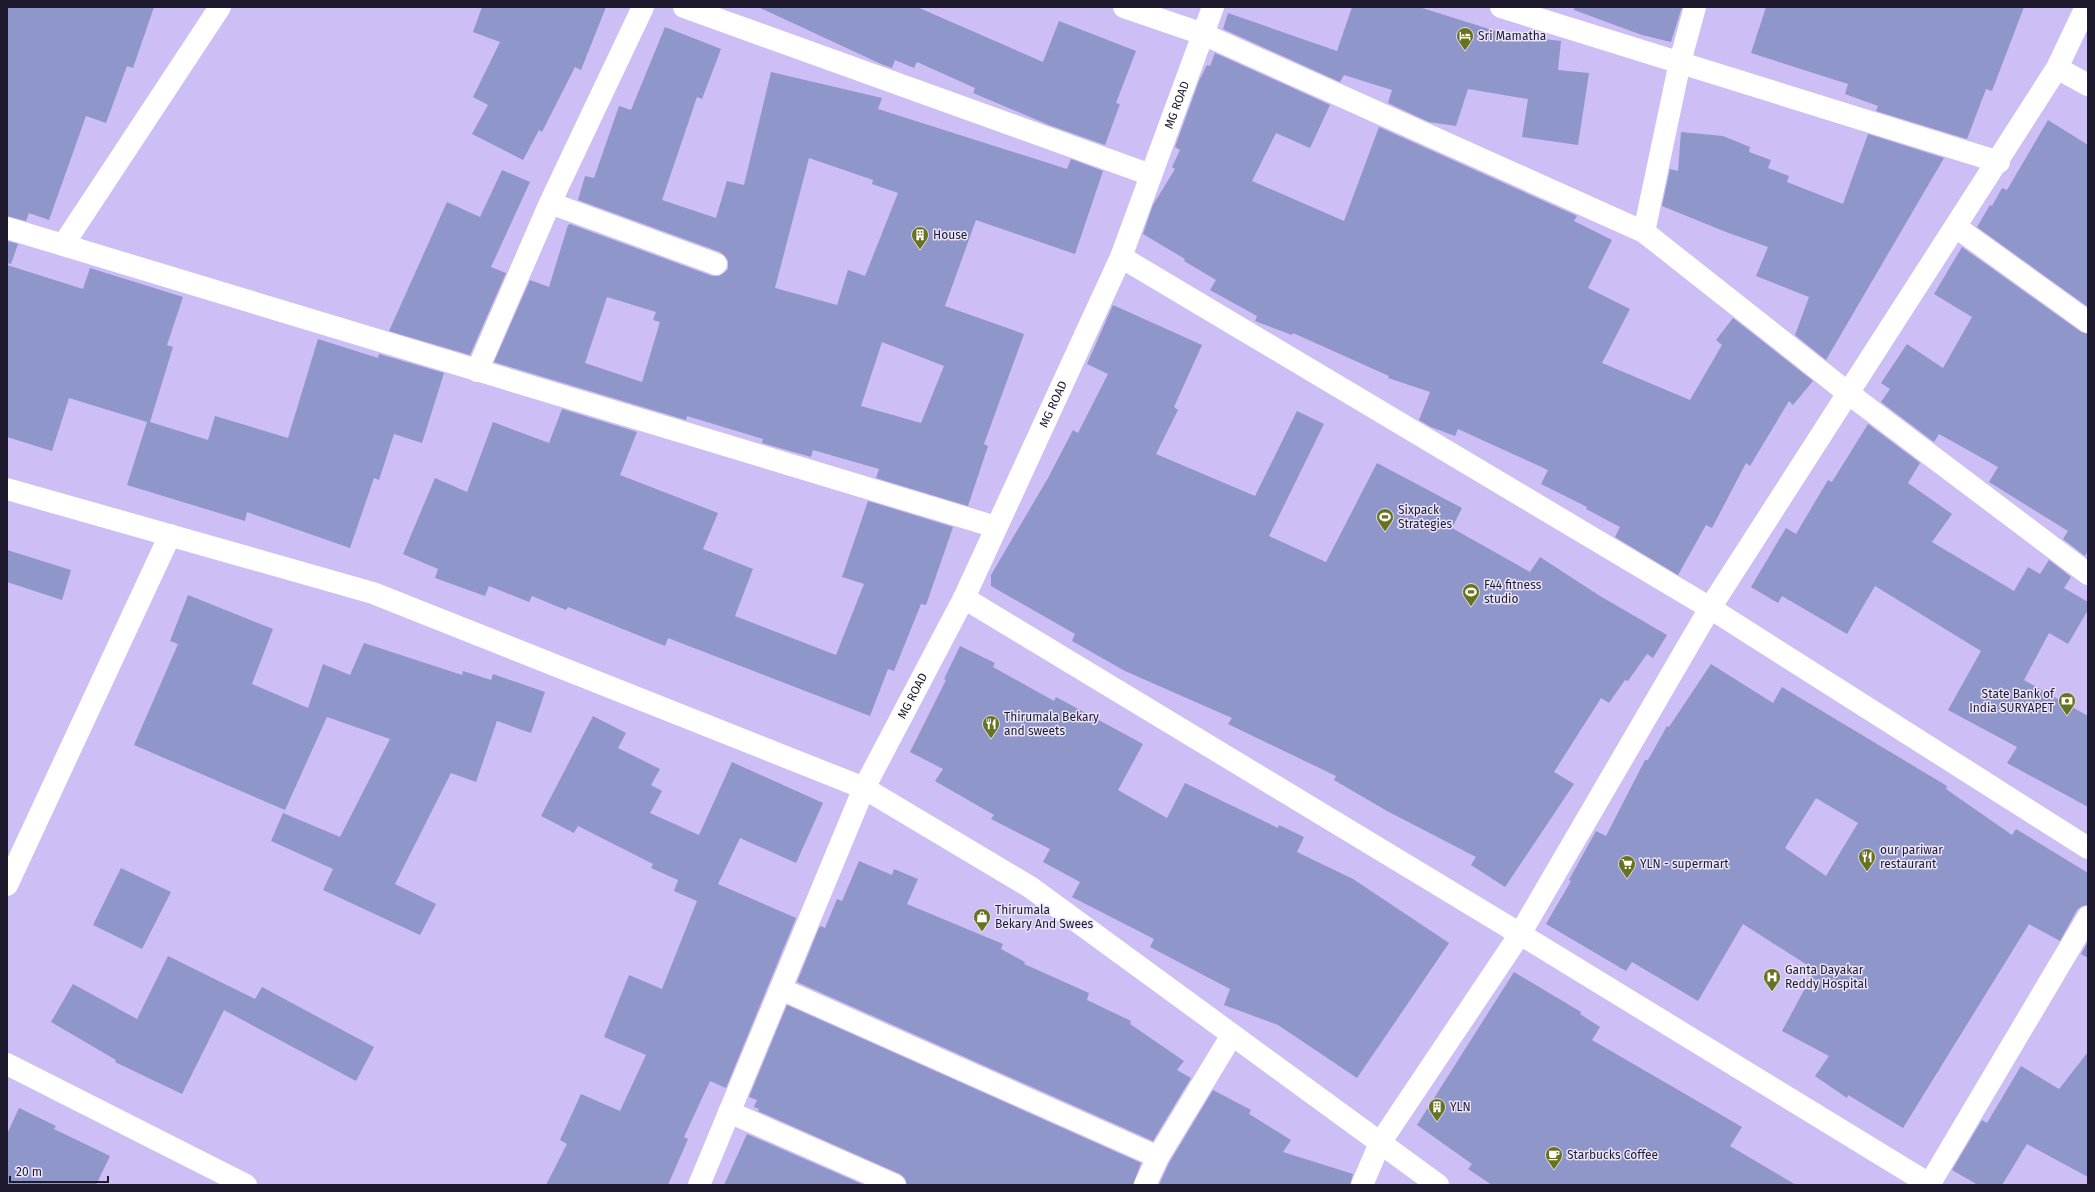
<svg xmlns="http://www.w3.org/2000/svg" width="2095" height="1192" font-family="'Fira Sans',sans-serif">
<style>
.building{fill:#8e96ca;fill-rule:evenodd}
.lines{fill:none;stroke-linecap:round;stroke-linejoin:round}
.street{stroke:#fff;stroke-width:22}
.secondary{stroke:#fff;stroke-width:22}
.labels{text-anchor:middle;stroke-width:3;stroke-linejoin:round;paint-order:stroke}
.poi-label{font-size:12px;fill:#1f192d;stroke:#ebe5fc;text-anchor:start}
.street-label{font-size:12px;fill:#1f192d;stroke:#ebe5fc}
</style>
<rect width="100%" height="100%" fill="#cdbef5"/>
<path class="building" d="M7 7H154L133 68 127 66 106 123 86 116 49 220 29 213 26 221 7 216Z
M482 7H606L581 70 575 67 542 132 539 130 523 160 472 134 488 105 473 97 500 42 473 32Z
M758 7H917L1043 62 1059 21 1136 51 1116 103 1120 104 1105 145 1049 125 973 93 975 88 917 62 914 68 895 60 892 68 881 64Z
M1352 7H1419L1505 34 1561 41 1558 70 1589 73 1578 145 1522 137 1528 99 1468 89 1456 126 1429 122 1388 103 1392 90 1344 75 1340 82 1223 29 1228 13 1337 51Z
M1575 7H1682L1671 42 1642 35 1574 10Z
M1766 7H2024L1992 91 1986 89 1967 139 1876 111 1878 106 1845 94 1848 84 1751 53Z
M665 27 721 49 702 99 697 97 662 200 716 218 727 181 744 185 771 72 882 98 878 109 1067 169 1071 159 1103 171 1075 254 976 220 945 306 1024 334 984 444 988 446 968 506 876 478 879 469 813 450 811 457 762 443 763 439 687 416 686 420 494 362 530 280 549 287 568 225 570 224 712 276H719L724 273 728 269V261L725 256 720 252 578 200 585 176 594 178 619 106 631 110ZM809 158 873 180 872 184 898 193 865 276 848 270 837 305 775 288ZM607 297 656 312 653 320 660 322 642 382 585 363ZM882 342 944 366 921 423 861 406Z
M1215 53 1330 105 1310 148 1276 133 1252 181 1344 221 1379 127 1577 216 1574 221 1612 240 1588 288 1630 309 1602 363 1690 400 1722 345 1716 340 1733 318 1813 381 1793 405 1789 401 1750 466 1746 463 1712 528 1706 525 1678 575 1615 537 1620 527 1586 509 1587 507 1541 484 1548 470 1458 429 1455 436 1431 427 1419 420 1430 392 1388 378 1389 376 1293 333 1292 335 1255 321 1257 316 1210 290 1216 280 1184 261 1185 259 1143 234 1153 205 1175 169 1172 167 1180 150 1175 147 1199 81 1207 65 1210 66Z
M2048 120 2088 145V307L1977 227 1990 205 1992 206 2002 188 2007 190Z
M1681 132 1723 136 1750 147 1749 152 1771 160 1768 168 1789 176 1787 182 1843 204 1868 134 1944 158 1826 360 1795 335 1809 297 1756 276 1768 247 1726 232 1662 206 1670 169 1678 171Z
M502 170 530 182 491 267 506 273 470 355 389 331 447 202 480 217Z
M7 241 18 244 11 264 7 263Z
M1962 247 2081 332 2088 334V550L2085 556 2063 539 2068 531 1989 482 1998 467 1939 434 1934 442 1881 402 1890 389 1881 383 1907 344 1943 368 1972 317 1934 294Z
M7 265 83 289 90 268 183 297 167 345 173 347 150 422 208 440 215 416 288 438 318 339 378 358 379 354 444 373 422 443 394 434 379 480 374 478 350 548 247 512 245 521 127 485 147 422 69 398 52 451 7 437Z
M1113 305 1202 345 1174 407 1178 410 1156 454 1255 496 1297 411 1324 424 1269 536 1326 562 1377 463 1462 508 1452 528 1530 572 1540 557 1600 596 1667 635 1653 658 1647 654 1628 681 1625 680 1609 703 1601 698 1554 772 1574 784 1505 887 1471 865 1476 857 1387 811 1334 780 1336 776 1228 724 1232 718 1125 671 1072 641 1075 634 991 586V575L1048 478 1073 430 1078 433 1108 374 1087 364Z
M562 409 637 432 620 475 718 513 703 549 753 569 735 616 836 655 864 584 842 577 868 501 953 527 926 605 921 604 894 671 888 669 870 716 668 638 665 646 568 607 566 610 532 596 529 602 489 586 485 596 435 578 438 569 403 554 435 478 467 492 493 422 549 443Z
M1868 424 1920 463 1908 483 1952 514 1932 542 2014 591 2028 567 2040 574 2049 560 2071 577 2064 588 2088 602V610L2068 644 2049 633 2024 680 2088 716V807L2007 763 2017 747 1948 710 1981 651 1875 586 1847 634 1782 596 1778 603 1751 587 1786 528 1796 534 1828 480 1832 482Z
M7 550 71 570 62 600 7 582Z
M188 595 273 629 252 684 308 708 323 664 350 675 364 643 462 675 463 671 491 680 493 674 545 692 531 733 497 721 476 782 451 773 395 884 436 904 420 935 323 890 333 869 271 841 283 813 340 837 390 739 327 717 285 810 134 745 178 644 170 641Z
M960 646 995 663 993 667 1054 701 1056 697 1143 744 1118 790 1167 818 1185 783 1278 828 1279 825 1304 837 1297 852 1353 879 1449 943 1357 1078 1278 1025 1224 1005 1230 989 1150 947 1154 939 1072 897 1080 882 1043 862 1050 849 991 819 994 815 935 781 943 769 910 752 946 680 944 679Z
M1711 664 1773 703 1782 687 1947 786 1946 789 2012 835 2016 829 2088 873V905L2082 906 2077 910 2060 941 2029 924 1903 1128 1848 1095 1847 1098 1815 1076 1829 1056 1782 1031 1815 970 1743 924 1698 1001 1632 962 1626 971 1546 924 1571 881 1569 880 1596 831 1606 836 1645 760H1648L1667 726 1669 727ZM1816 798 1858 823 1826 876 1785 848Z
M593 716 626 733 618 748 660 769 651 785 662 791 650 813 699 835 732 762 823 803 796 863 740 838 718 884 796 918 726 1088 710 1081 684 1137 688 1139 668 1185H546L567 1144 560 1140 581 1094 620 1111 646 1055 604 1037 629 975 662 989 697 901 674 891 678 880 651 868 653 864 578 826 574 833 541 816Z
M859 861 892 875 894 869 918 879 907 904 1003 944 1001 949 1025 962 1024 964 1089 993 1087 1000 1131 1021 1130 1024 1184 1061 1177 1070 1191 1078 1153 1141 797 982 819 928 821 926 825 928 837 899 842 901Z
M121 868 171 892 142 949 93 925Z
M2088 942V958L2081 954Z
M168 956 255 999 262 987 374 1047 356 1081 224 1010 182 1094 115 1062 116 1060 51 1022 73 984 137 1019Z
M1514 972 1581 1012 1580 1014 1600 1027 1592 1040 1742 1127 1730 1146 1796 1185H1492L1468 1169 1472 1164 1417 1125Z
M787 1005 1141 1163 1133 1185H907L905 1178 900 1174 758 1111 759 1109 754 1107 757 1100 749 1097Z
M2088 1052V1177L2027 1144 2002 1185H1978L1952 1170 1982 1120 1987 1123 2021 1066 2059 1089Z
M1213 1090 1251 1110 1249 1114 1291 1140 1283 1152 1353 1174 1350 1185H1159L1169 1163Z
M19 1108 56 1126 54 1129 110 1156 96 1185H7V1134Z
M747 1134 864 1185H724Z"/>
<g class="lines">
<path class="street" d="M684 7 1151 175
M1124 7 1203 34 1644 232 1848 393 2088 574
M1501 7 1999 162
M2057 68 2088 85
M550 203 716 264
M1956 227 2088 322
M7 228 996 527
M1644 232 1680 62 1695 7
M63 245 220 7
M1121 257 1710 608 2088 848
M477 371 550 203 643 7
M964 598 1520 934 1929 1184
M7 885 170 535
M781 989 1158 1157
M7 1064 246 1185
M729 1112 895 1185
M1145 1185 1158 1157 1232 1035
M1362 1185 1380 1143 1520 934 1710 608 2057 68 2086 7
M1929 1185 2088 917"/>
<g class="secondary">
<path d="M7 489 373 593 864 788 1030 887 1438 1185"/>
<path id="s1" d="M699 1185 864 788 964 598 1121 257 1213 7"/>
</g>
</g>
<defs>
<symbol id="hotel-pin" viewBox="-11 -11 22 30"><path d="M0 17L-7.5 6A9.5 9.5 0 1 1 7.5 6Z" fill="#67731e" stroke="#ebe5fc"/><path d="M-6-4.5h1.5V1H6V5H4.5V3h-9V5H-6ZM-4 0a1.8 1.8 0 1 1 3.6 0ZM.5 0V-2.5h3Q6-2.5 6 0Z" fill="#fff"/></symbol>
<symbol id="building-pin" viewBox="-11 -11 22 30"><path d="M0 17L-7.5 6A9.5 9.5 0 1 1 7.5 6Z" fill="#67731e" stroke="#ebe5fc"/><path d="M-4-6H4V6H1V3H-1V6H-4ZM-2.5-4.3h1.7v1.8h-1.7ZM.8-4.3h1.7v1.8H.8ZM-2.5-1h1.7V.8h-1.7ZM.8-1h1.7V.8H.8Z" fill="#fff"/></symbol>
<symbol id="stadium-pin" viewBox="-11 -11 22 30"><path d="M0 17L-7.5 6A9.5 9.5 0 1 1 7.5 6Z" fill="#67731e" stroke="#ebe5fc"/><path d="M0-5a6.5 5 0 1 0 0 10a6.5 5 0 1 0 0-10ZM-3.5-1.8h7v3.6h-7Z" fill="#fff"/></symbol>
<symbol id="bank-pin" viewBox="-11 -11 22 30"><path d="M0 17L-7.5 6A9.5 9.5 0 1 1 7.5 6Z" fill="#67731e" stroke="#ebe5fc"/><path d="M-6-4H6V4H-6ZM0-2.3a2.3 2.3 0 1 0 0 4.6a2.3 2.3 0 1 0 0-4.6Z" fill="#fff"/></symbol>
<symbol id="restaurant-pin" viewBox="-11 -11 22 30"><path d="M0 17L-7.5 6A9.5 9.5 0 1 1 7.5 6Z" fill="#67731e" stroke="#ebe5fc"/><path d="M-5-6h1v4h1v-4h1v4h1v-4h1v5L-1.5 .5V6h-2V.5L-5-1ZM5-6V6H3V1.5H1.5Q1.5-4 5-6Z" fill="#fff"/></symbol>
<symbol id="supermarket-pin" viewBox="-11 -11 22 30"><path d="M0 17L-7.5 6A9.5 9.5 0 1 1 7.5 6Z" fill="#67731e" stroke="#ebe5fc"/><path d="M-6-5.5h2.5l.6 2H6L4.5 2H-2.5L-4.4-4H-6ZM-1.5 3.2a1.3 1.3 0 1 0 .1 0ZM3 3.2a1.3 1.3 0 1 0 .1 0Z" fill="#fff"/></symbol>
<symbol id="shop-pin" viewBox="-11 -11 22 30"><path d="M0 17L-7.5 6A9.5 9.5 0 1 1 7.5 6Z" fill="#67731e" stroke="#ebe5fc"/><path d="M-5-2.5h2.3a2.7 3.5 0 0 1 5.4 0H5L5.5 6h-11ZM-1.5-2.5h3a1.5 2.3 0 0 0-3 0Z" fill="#fff"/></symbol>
<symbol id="hospital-pin" viewBox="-11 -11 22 30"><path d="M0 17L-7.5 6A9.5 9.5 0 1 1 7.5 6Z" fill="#67731e" stroke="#ebe5fc"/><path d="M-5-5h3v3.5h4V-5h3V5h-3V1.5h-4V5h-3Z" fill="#fff"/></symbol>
<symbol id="cafe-pin" viewBox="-11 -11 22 30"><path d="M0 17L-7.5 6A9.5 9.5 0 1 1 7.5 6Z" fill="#67731e" stroke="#ebe5fc"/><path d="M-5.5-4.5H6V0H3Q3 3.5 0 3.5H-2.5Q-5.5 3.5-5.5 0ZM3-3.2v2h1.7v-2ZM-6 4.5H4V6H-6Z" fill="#fff"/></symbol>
</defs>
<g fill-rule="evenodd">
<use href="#hotel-pin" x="1455" y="26" width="20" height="27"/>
<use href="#building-pin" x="910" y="225" width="20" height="27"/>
<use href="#stadium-pin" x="1375" y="507" width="20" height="27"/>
<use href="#stadium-pin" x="1461" y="582" width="20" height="27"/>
<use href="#bank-pin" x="2057" y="691" width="20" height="27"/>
<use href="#restaurant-pin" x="981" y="714" width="20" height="27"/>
<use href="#restaurant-pin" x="1857" y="847" width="20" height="27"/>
<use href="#supermarket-pin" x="1617" y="854" width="20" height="27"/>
<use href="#shop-pin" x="972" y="907" width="20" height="27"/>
<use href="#hospital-pin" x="1762" y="967" width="20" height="27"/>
<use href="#building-pin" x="1427" y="1097" width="20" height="27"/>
<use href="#cafe-pin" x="1544" y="1145" width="20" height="27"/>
</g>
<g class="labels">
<g class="poi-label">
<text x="1478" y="40">Sri Mamatha</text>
<text x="933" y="239">House</text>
<text x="1398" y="514">Sixpack<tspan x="1398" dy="14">Strategies</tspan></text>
<text x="1484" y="589">F44 fitness<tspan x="1484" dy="14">studio</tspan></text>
<text x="2054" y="698" text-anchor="end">State Bank of<tspan x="2054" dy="14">India SURYAPET</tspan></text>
<text x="1004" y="721">Thirumala Bekary<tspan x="1004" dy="14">and sweets</tspan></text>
<text x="1880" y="854">our pariwar<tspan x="1880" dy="14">restaurant</tspan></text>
<text x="1640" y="868">YLN - supermart</text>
<text x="995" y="914">Thirumala<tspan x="995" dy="14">Bekary And Swees</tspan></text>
<text x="1785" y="974">Ganta Dayakar<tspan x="1785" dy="14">Reddy Hospital</tspan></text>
<text x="1450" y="1111">YLN</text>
<text x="1567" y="1159">Starbucks Coffee</text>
</g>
<g class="street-label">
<text dy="4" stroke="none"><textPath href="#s1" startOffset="1182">MG ROAD</textPath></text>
<text dy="4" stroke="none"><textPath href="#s1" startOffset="858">MG ROAD</textPath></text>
<text dy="4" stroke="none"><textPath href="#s1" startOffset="534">MG ROAD</textPath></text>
</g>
</g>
<rect width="2095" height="1192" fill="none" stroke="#1f192d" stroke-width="16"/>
<path d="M10 1176v6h98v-6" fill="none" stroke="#1f192d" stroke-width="2"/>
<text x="16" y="1176" font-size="12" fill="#1f192d" stroke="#ebe5fc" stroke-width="3" paint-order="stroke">20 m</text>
</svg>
